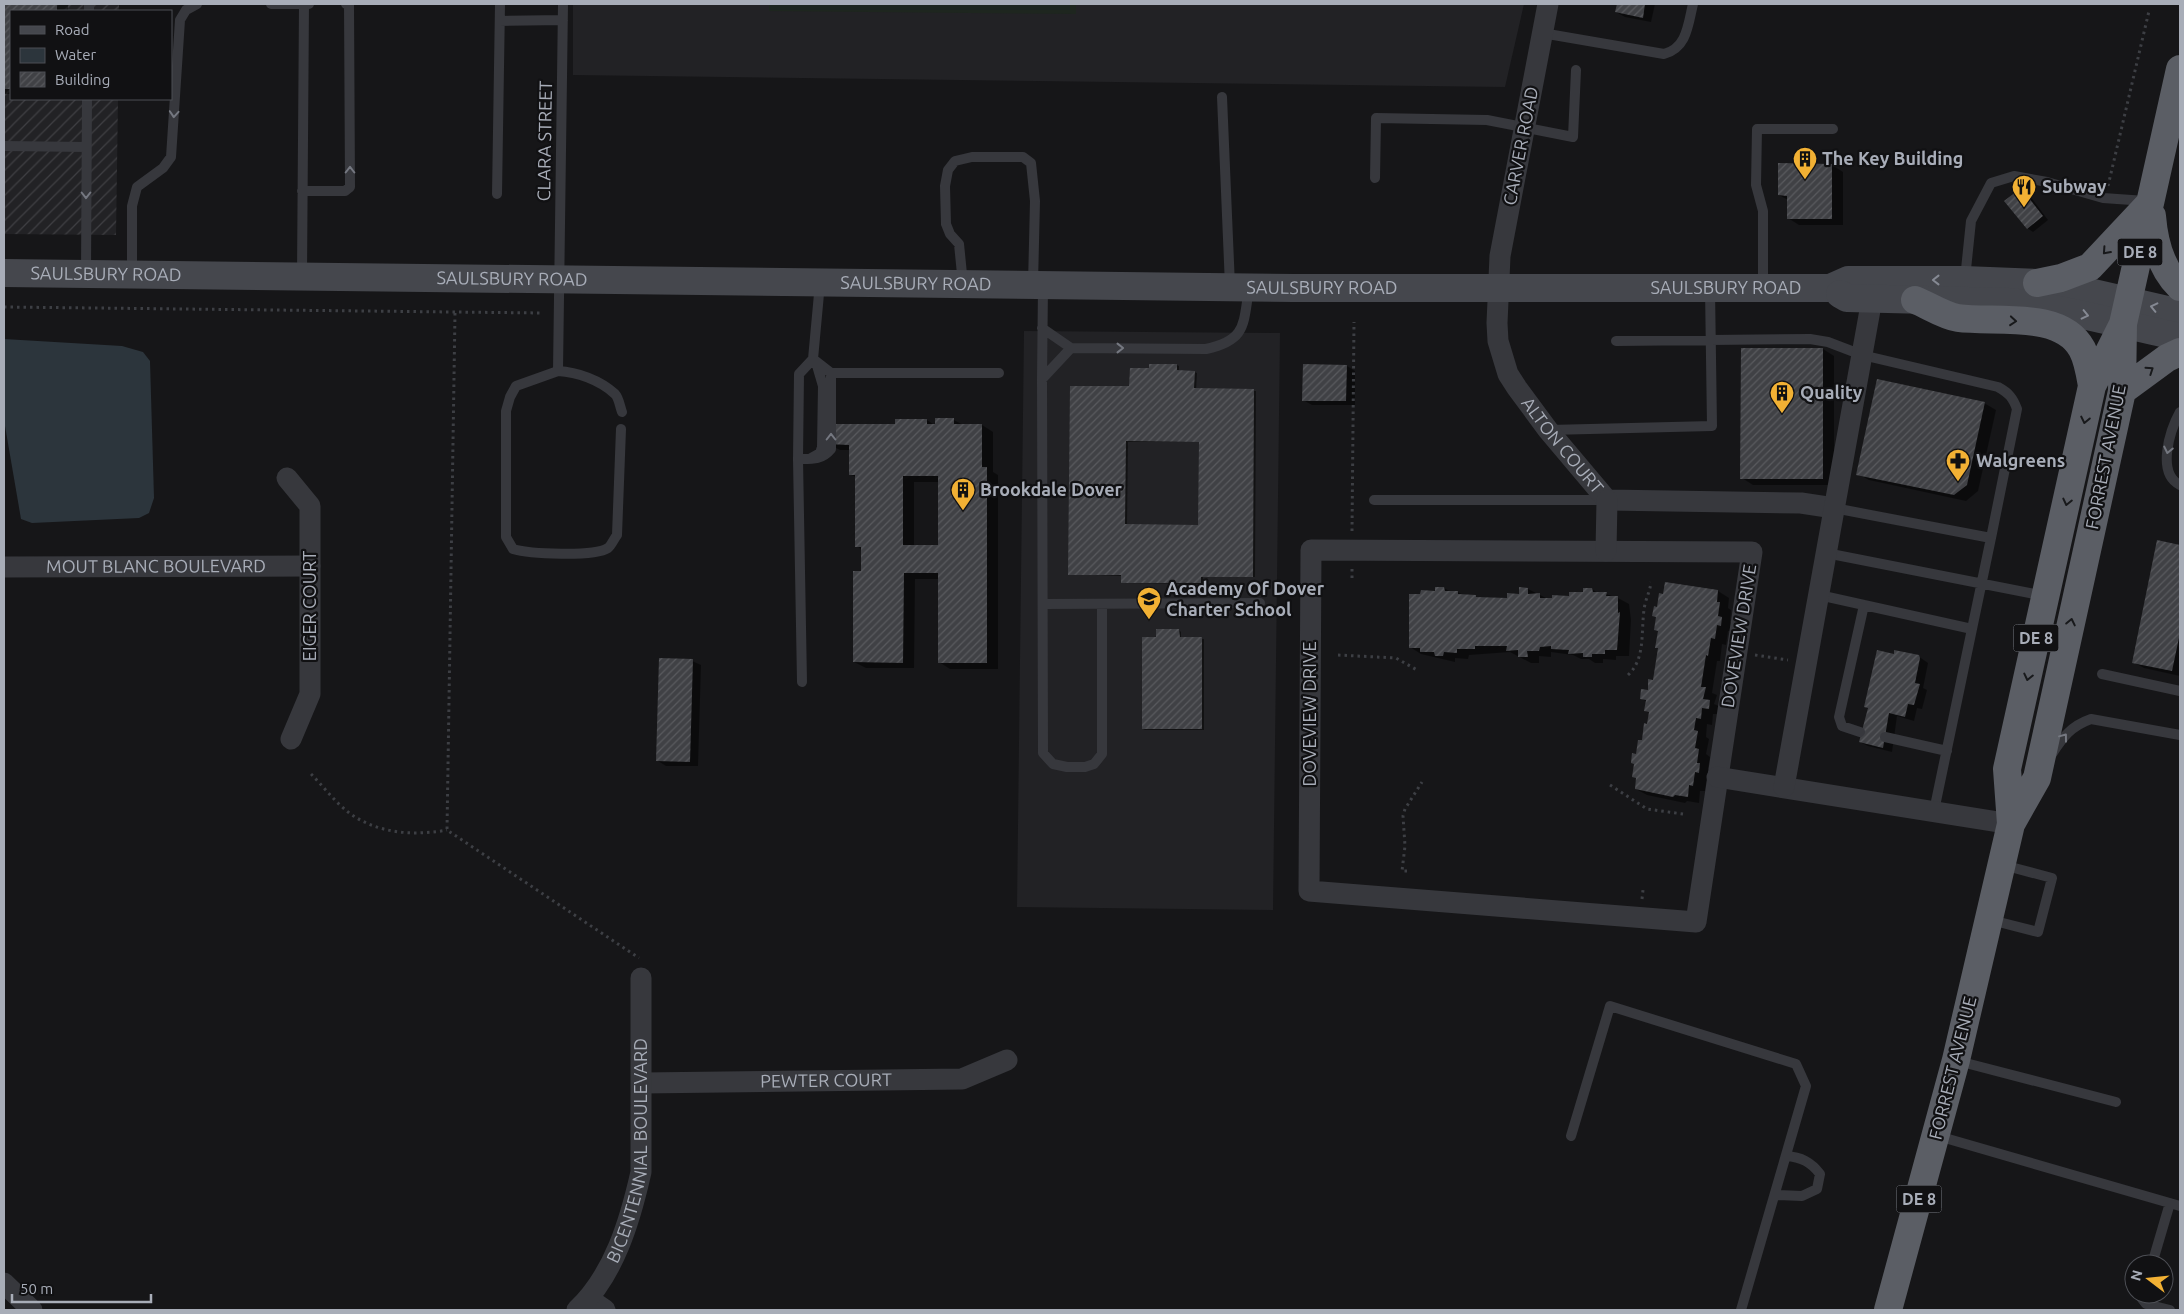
<svg xmlns="http://www.w3.org/2000/svg" width="2184" height="1314" font-family="Ubuntu,sans-serif">
<style>
.built{fill:#222225}
.industrial{fill:url(#industrial-furrows)}
.pitch{fill:#1e261f}
.water{fill:#2c353c}
.shadow{fill:#0007;fill-rule:evenodd}
.building{fill:url(#building-hatch);fill-rule:evenodd}
.lines{fill:none;stroke-linecap:round;stroke-linejoin:round}
.path{stroke:#3d3f44;stroke-width:3;stroke-dasharray:2.5 4;stroke-linecap:butt}
.service{stroke:#37383d;stroke-width:10}
.minor{stroke:#37383d;stroke-width:21}
.secondary{stroke:#45474d;stroke-width:28}
.trunk{stroke:#5b5e65;stroke-width:28}
.oneway{stroke:#757881}
.oneway2{stroke:#18191b}
.oneway3{stroke:#858993}
.labels{text-anchor:middle;stroke-width:4.5;stroke-linejoin:round;paint-order:stroke}
.shield{fill:#111113;stroke:#7b7e86;stroke-width:1}
.shield-label{font-size:16px;font-weight:bold;fill:#a8adb8}
.street-label{font-size:18px;fill:#a8adb8;stroke:#111113}
.poi-label{font-size:18px;font-weight:bold;fill:#a8adb8;stroke:#111113;text-anchor:start}
</style>
<defs>
<pattern id="industrial-furrows" width="10" height="10" patternUnits="userSpaceOnUse" patternTransform="scale(1.25)"><rect width="10" height="10" fill="#222225"/><path d="M-1 1l2-2M0 10L10 0M9 11l2-2" fill="none" stroke="#3f3f43"/></pattern>
<pattern id="building-hatch" width="6" height="6" patternUnits="userSpaceOnUse" patternTransform="scale(1.25)"><rect width="6" height="6" fill="#404145"/><path d="M-1 1l2-2M0 6l6-6M5 7l2-2" fill="none" stroke="#595a5e"/></pattern>
</defs>
<rect width="100%" height="100%" fill="#161618"/>
<path class="built" d="M573 4H1524L1505 87 573 75Z
M1024 331 1280 333 1273 910 1017 907Z"/>
<path class="industrial" d="M4 4H119V11H11V99H118L116 235 4 234Z"/>
<path class="pitch" d="M769 4H1076V14L769 11Z"/>
<path class="water" d="M4 339 122 346 143 352 150 361 154 498 149 513 139 518 32 523 21 519 4 420Z"/>
<path class="shadow" d="M4 4H68V11H11V94H4Z
M1618 4H1655L1651 22 1625 17 1616 12Z
M1832 165 1843 172V225H1799L1788 218V200L1779 195Z
M2021 189 2027 192 2048 220 2033 232 2027 228Z
M1823 349 1834 356V485H1753L1742 478Z
M1150 365H1177L1179 366V372H1194L1197 373 1196 390 1256 391 1255 577H1203V584L1124 583 1122 582V576L1069 574 1131 388 1150 369ZM1128 442H1200L1199 526H1127Z
M1347 366 1355 371V405H1312L1303 400Z
M1984 403 1996 410 1978 491 1966 501 1869 480 1858 474Z
M927 420 936 426 954 420 963 425H982L993 432V472L998 475V669H950L939 662V579H915L914 668H866L854 662 862 573V550L857 546V478L850 474 851 450H840L828 444 896 425ZM914 482H940L939 546H914Z
M2158 542 2180 546V676L2144 668 2133 662Z
M1444 588 1451 592H1458L1465 596H1475L1480 599H1508L1521 595 1528 589 1548 599 1570 597 1592 589 1599 594H1606L1618 598 1629 604 1631 620 1629 656H1616V660L1603 659V663H1595L1589 659H1581L1573 655 1551 652V657L1539 656V663H1531L1510 652 1469 655 1468 659 1455 658V662L1421 654 1410 647 1436 592Z
M1718 591 1729 598 1728 608 1731 610 1730 622 1733 624 1732 631H1728L1726 645 1722 644 1720 661H1717L1712 693 1717 695 1714 704 1721 707 1720 714H1713L1712 725 1707 724 1706 737 1709 739 1706 754 1710 757 1708 769 1711 771 1710 778 1707 777 1705 791H1700L1699 803 1687 801 1685 803 1647 795 1636 789 1637 755 1648 725 1650 713 1645 711 1647 702 1641 698 1649 692 1654 681 1659 649 1656 647 1659 632 1655 630 1658 608Z
M1179 630 1181 632V638L1204 639V730H1145L1143 729 1158 638Z
M1894 656H1918L1928 663 1923 688 1927 690 1922 709 1917 708 1914 721 1897 716 1892 752 1868 746 1860 742 1869 709 1865 707Z
M692 661 701 665 698 766H666L658 761Z"/>
<path class="building" d="M4 4H57V11H11V89H4Z
M1617 4H1645L1643 18 1615 12Z
M1778 163 1832 164V219H1787V196L1778 195Z
M2021 188 2043 216 2027 229 2004 201Z
M1741 348H1823V479H1740Z
M1149 364H1177V370L1195 371 1194 388 1254 389 1253 577H1201V583H1121V575H1068L1070 386H1129L1130 368H1149ZM1126 441 1199 442 1198 525 1125 524Z
M1303 364 1347 365 1346 401H1302Z
M1877 379 1985 402 1967 485 1954 495 1856 475Z
M935 418H954V424H982V467H987V663H938V573H904L903 663 853 662V571H861V547H855V475H849V445L827 444V424H895V419H927V424H935ZM903 476H938V545H903Z
M2157 540 2180 545V633L2172 671 2132 663Z
M1665 582 1718 590 1717 602H1720L1718 616 1722 617 1721 626 1717 625 1715 639 1711 638 1708 656 1706 655 1701 687H1706L1703 699 1710 700 1709 709 1702 708 1701 719 1696 718 1694 730 1698 731 1695 748 1699 749 1697 763H1700L1699 773 1695 772 1693 786 1689 785 1688 797 1675 795 1673 797 1635 789 1636 778 1632 777 1634 764 1631 763 1632 753 1636 754 1638 740H1642L1644 723 1647 724 1649 712 1644 711 1646 700 1640 699 1641 689 1648 690V679L1653 680 1658 648H1655L1658 631 1654 630 1656 617 1652 616 1654 606 1657 607 1659 593 1663 594Z
M1435 587H1444L1445 591H1458V594L1476 595V597L1507 598V593L1519 594V587L1528 588V594L1540 593V598H1552V595L1569 596V592H1583V588H1592L1593 592H1607L1606 596H1618V613L1620 612 1617 650H1605V654H1592V657H1583V653L1568 654 1569 650 1551 649V646L1540 647 1539 651H1527L1528 657H1518V650L1506 651 1507 646H1475V649H1457V653L1444 652 1443 656H1435L1434 652H1420V648H1409V594H1420L1421 590 1435 591Z
M1156 629H1179L1180 637H1202V729H1142V637H1156Z
M1877 650 1894 654V650L1919 655 1920 658 1915 683 1920 684 1914 705 1908 704 1905 717 1889 713 1883 748 1859 742 1868 708 1864 707Z
M659 658 693 659 690 762 656 761Z"/>
<g class="lines">
<path class="path" d="M2108 186 2149 11
M4 307 543 313
M455 313 447 830 639 958
M1352 531 1354 322
M1352 578V569
M1338 655 1396 658 1417 670
M1755 655 1788 660
M1628 675C1647 658 1640 627 1645 604 1647 596 1650 591 1651 582
M311 774C323 786 335 802 348 812 377 834 414 836 447 830
M1610 785 1647 809 1683 814
M1407 871H1402L1405 846 1403 816 1405 809 1422 782
M1642 899 1643 890"/>
<path class="service" d="M271 4H309
M563 4 558 371 516 386 510 397 506 411V537L513 549C529 554 594 557 608 548 611 546 614 539 617 535L621 429
M89 11V4
M500 21 563 20
M1542 33 1664 54C1687 48 1688 25 1693 4
M1222 97 1230 286
M4 146 86 147
M1375 178 1376 118 1487 120 1573 137 1576 70
M302 191H345L350 187 349 5 346 4
M497 194 500 4
M132 272V206L137 187 163 168 171 157 180 20 186 10 197 4
M86 273 87 99
M302 275 304 4
M1965 279 1971 221 1991 183 2014 176 2047 182 2103 198 2146 201
M963 284 959 244 950 234 946 224 945 186 948 170 955 161 972 157H1023L1031 163 1035 201 1033 284
M1043 286 1042 379 1071 348
M1763 287V211L1756 185 1757 129H1833
M1042 328 1071 348 1206 349C1247 340 1243 324 1249 289
M1616 341 1810 339 1828 342 1862 355 1998 387C2009 393 2013 398 2017 409L1991 538 1834 508
M558 371C577 372 600 380 615 394 619 398 620 407 622 412
M831 373H999
M1042 379 1043 753 1053 764 1067 767H1085L1094 764 1102 754V604
M2180 412C2170 430 2156 473 2180 485
M1549 430 1712 426 1710 289
M811 458 820 453 822 447 823 386 816 362
M798 459C812 459 822 460 831 449V373L813 359
M1374 500H1606
M1826 553 2045 596
M1819 595 1972 629
M1043 604 1260 603
M2102 674 2180 691
M802 682 798 459 799 374 813 359 820 283
M1860 732 1842 726 1839 717 1864 605
M1885 737 1947 751
M2052 754C2063 737 2071 726 2091 719L2180 735
M1934 811 1991 538
M1991 920 2038 932 2052 878 2003 865
M1958 1061 2116 1102
M1571 1136 1610 1006 1796 1064 1806 1086 1741 1310
M1938 1136 2180 1206
M1775 1195 1802 1196 1817 1189 1820 1174C1811 1162 1801 1157 1786 1156
M2152 1264 2170 1203
M2144 1294 2142 1299 2146 1304 2170 1310"/>
<g class="minor">
<path id="s1" d="M1548 4 1500 256 1497 323 1498 341 1508 374 1517 388 1548 430 1607 500 1801 503 1834 508"/>
<path d="M287 478 310 506V694L291 739"/>
<path d="M1311 550 1752 552 1696 922 1309 891Z"/>
<path d="M1606 551 1607 500"/>
<path id="s2" d="M4 567 310 566"/>
<path d="M1717 777 2011 824"/>
<path d="M1784 787 1872 299"/>
<path id="s3" d="M642 1083 962 1079 1007 1060"/>
<path d="M4 1283 32 1310"/>
<path d="M589 1299 605 1310"/>
<path id="s4" d="M577 1310C614 1275 630 1221 641 1172V978"/>
</g>
<g class="secondary">
<path id="s5" d="M4 273 1294 288H1830L1848 280H1964L2037 283 2067 287 2180 313"/>
<path d="M1840 294 1847 298 2009 302C2067 309 2123 325 2180 337"/>
</g>
<path class="trunk" d="M2152 216C2154 241 2161 269 2180 287
M2037 283 2061 278 2090 267 2150 203
M1915 300C1928 305 1944 316 1958 318 1995 323 2061 310 2082 349 2088 360 2090 374 2092 386
M2122 391 2167 358 2180 352
M2011 824 2007 769 2092 386 2123 324 2180 69
M1888 1310 1956 1060 2011 824 2037 778 2122 391 2123 324"/>
</g>
<defs><path id="oneway-chevron" d="M-2-3.5L2.5 0L-2 3.5" fill="none" stroke-width="1.6" stroke-linecap="round" stroke-linejoin="round" transform="scale(1.25)"/></defs>
<g class="oneway">
<use href="#oneway-chevron" transform="translate(174 114) rotate(94)"/>
<use href="#oneway-chevron" transform="translate(350 170) rotate(-90)"/>
<use href="#oneway-chevron" transform="translate(86 195) rotate(90)"/>
<use href="#oneway-chevron" transform="translate(1120 348)"/>
<use href="#oneway-chevron" transform="translate(831 437) rotate(-90)"/>
<use href="#oneway-chevron" transform="translate(2168 450) rotate(102)"/>
<use href="#oneway-chevron" transform="translate(2064 737) rotate(-53)"/>
</g>
<g class="oneway2">
<use href="#oneway-chevron" transform="translate(2106 251) rotate(132)"/>
<use href="#oneway-chevron" transform="translate(2013 321) rotate(5)"/>
<use href="#oneway-chevron" transform="translate(2150 370) rotate(-34)"/>
<use href="#oneway-chevron" transform="translate(2085 420) rotate(102)"/>
<use href="#oneway-chevron" transform="translate(2067 502) rotate(103)"/>
<use href="#oneway-chevron" transform="translate(2071 622) rotate(-78)"/>
<use href="#oneway-chevron" transform="translate(2028 677) rotate(103)"/>
</g>
<g class="oneway3">
<use href="#oneway-chevron" transform="translate(1936 280) rotate(180)"/>
<use href="#oneway-chevron" transform="translate(2154 307) rotate(-167)"/>
<use href="#oneway-chevron" transform="translate(2085 315) rotate(13)"/>
</g>
<defs>
<symbol id="building-pin" viewBox="-11 -11 22 30"><path d="M0 17L-7.5 6A9.5 9.5 0 1 1 7.5 6Z" fill="#f2b134" stroke="#111113"/><path d="M-4-6H4V6H1V3H-1V6H-4ZM-2.5-4.3h1.7v1.8h-1.7ZM.8-4.3h1.7v1.8H.8ZM-2.5-1h1.7V.8h-1.7ZM.8-1h1.7V.8H.8Z" fill="#111"/></symbol>
<symbol id="restaurant-pin" viewBox="-11 -11 22 30"><path d="M0 17L-7.5 6A9.5 9.5 0 1 1 7.5 6Z" fill="#f2b134" stroke="#111113"/><path d="M-5-6h1v4h1v-4h1v4h1v-4h1v5L-1.5 .5V6h-2V.5L-5-1ZM5-6V6H3V1.5H1.5Q1.5-4 5-6Z" fill="#111"/></symbol>
<symbol id="pharmacy-pin" viewBox="-11 -11 22 30"><path d="M0 17L-7.5 6A9.5 9.5 0 1 1 7.5 6Z" fill="#f2b134" stroke="#111113"/><path d="M-2-6h4v4h4v4h-4v4h-4v-4h-4v-4h4Z" fill="#111"/></symbol>
<symbol id="school-pin" viewBox="-11 -11 22 30"><path d="M0 17L-7.5 6A9.5 9.5 0 1 1 7.5 6Z" fill="#f2b134" stroke="#111113"/><path d="M0-5L7-2L0 1L-7-2ZM-4 1L0 2.5L4 1V4Q0 6-4 4Z" fill="#111"/></symbol>
</defs>
<g fill-rule="evenodd">
<use href="#building-pin" x="1791" y="145" width="28" height="38"/>
<use href="#restaurant-pin" x="2010" y="173" width="28" height="38"/>
<use href="#building-pin" x="1768" y="379" width="28" height="38"/>
<use href="#pharmacy-pin" x="1944" y="447" width="28" height="38"/>
<use href="#building-pin" x="949" y="476" width="28" height="38"/>
<use href="#school-pin" x="1135" y="585" width="28" height="38"/>
</g>
<g class="labels">
<g class="shield">
<rect x="2117.5" y="238.5" width="45" height="27" rx="4"/>
<rect x="2013.5" y="624.5" width="45" height="27" rx="4"/>
<rect x="1896.5" y="1185.5" width="45" height="27" rx="4"/>
</g>
<g class="shield-label">
<text x="2140" y="258">DE 8</text>
<text x="2036" y="644">DE 8</text>
<text x="1919" y="1205">DE 8</text>
</g>
<g class="street-label">
<text transform="translate(545 141) rotate(-89)" y="6">CLARA STREET</text>
<text transform="translate(1521 146) rotate(-79)" y="6">CARVER ROAD</text>
<text dy="6" stroke="none"><textPath href="#s5" startOffset="102">SAULSBURY ROAD</textPath></text>
<text dy="6" stroke="none"><textPath href="#s5" startOffset="508">SAULSBURY ROAD</textPath></text>
<text dy="6" stroke="none"><textPath href="#s5" startOffset="912">SAULSBURY ROAD</textPath></text>
<text dy="6" stroke="none"><textPath href="#s5" startOffset="1318">SAULSBURY ROAD</textPath></text>
<text dy="6" stroke="none"><textPath href="#s5" startOffset="1722">SAULSBURY ROAD</textPath></text>
<text dy="6" stroke="none"><textPath href="#s1" startOffset="466">ALTON COURT</textPath></text>
<text transform="translate(2106 457) rotate(-79)" y="6">FORREST AVENUE</text>
<text dy="6" stroke="none"><textPath href="#s2" startOffset="152">MOUT BLANC BOULEVARD</textPath></text>
<text transform="translate(310 606) rotate(-90)" y="6">EIGER COURT</text>
<text transform="translate(1739 636) rotate(-81)" y="6">DOVEVIEW DRIVE</text>
<text transform="translate(1310 714) rotate(-90)" y="6">DOVEVIEW DRIVE</text>
<text transform="translate(1953 1068) rotate(-76)" y="6">FORREST AVENUE</text>
<text dy="6" stroke="none"><textPath href="#s3" startOffset="184">PEWTER COURT</textPath></text>
<text dy="6" stroke="none"><textPath href="#s4" startOffset="174">BICENTENNIAL BOULEVARD</textPath></text>
</g>
<g class="poi-label">
<text x="1822" y="165">The Key Building</text>
<text x="2042" y="193">Subway</text>
<text x="1800" y="399">Quality</text>
<text x="1976" y="467">Walgreens</text>
<text x="980" y="496">Brookdale Dover</text>
<text x="1166" y="595">Academy Of Dover<tspan x="1166" dy="21">Charter School</tspan></text>
</g>
</g>
<rect width="2184" height="1314" fill="none" stroke="#a8adb8" stroke-width="10"/>
<rect x="10" y="10" width="162" height="90" fill="#111113" stroke="#4d4f55"/>
<rect x="20" y="26" width="25" height="8" fill="#45474d" stroke="#4d4f55"/>
<text x="55" y="35" font-size="15" fill="#a8adb8">Road</text>
<rect x="20" y="48" width="25" height="15" fill="#2c353c" stroke="#4d4f55"/>
<text x="55" y="60" font-size="15" fill="#a8adb8">Water</text>
<rect x="20" y="72" width="25" height="15" fill="url(#building-hatch)" stroke="#4d4f55"/>
<text x="55" y="85" font-size="15" fill="#a8adb8">Building</text>
<g transform="translate(2149 1279) rotate(286)"><circle r="24" fill="#111113" stroke="#4d4f55"/>
<path d="M0-4L9 19L0 12L-9 19Z" fill="#f2b134"/>
<text y="-8" font-size="14" font-weight="bold" text-anchor="middle" fill="#a8adb8">N</text>
</g>
<path d="M12 1294v8h139v-8" fill="none" stroke="#a8adb8" stroke-width="2.5"/>
<text x="20" y="1294" font-size="15" fill="#a8adb8" stroke="#111113" stroke-width="4" paint-order="stroke">50 m</text>
</svg>
